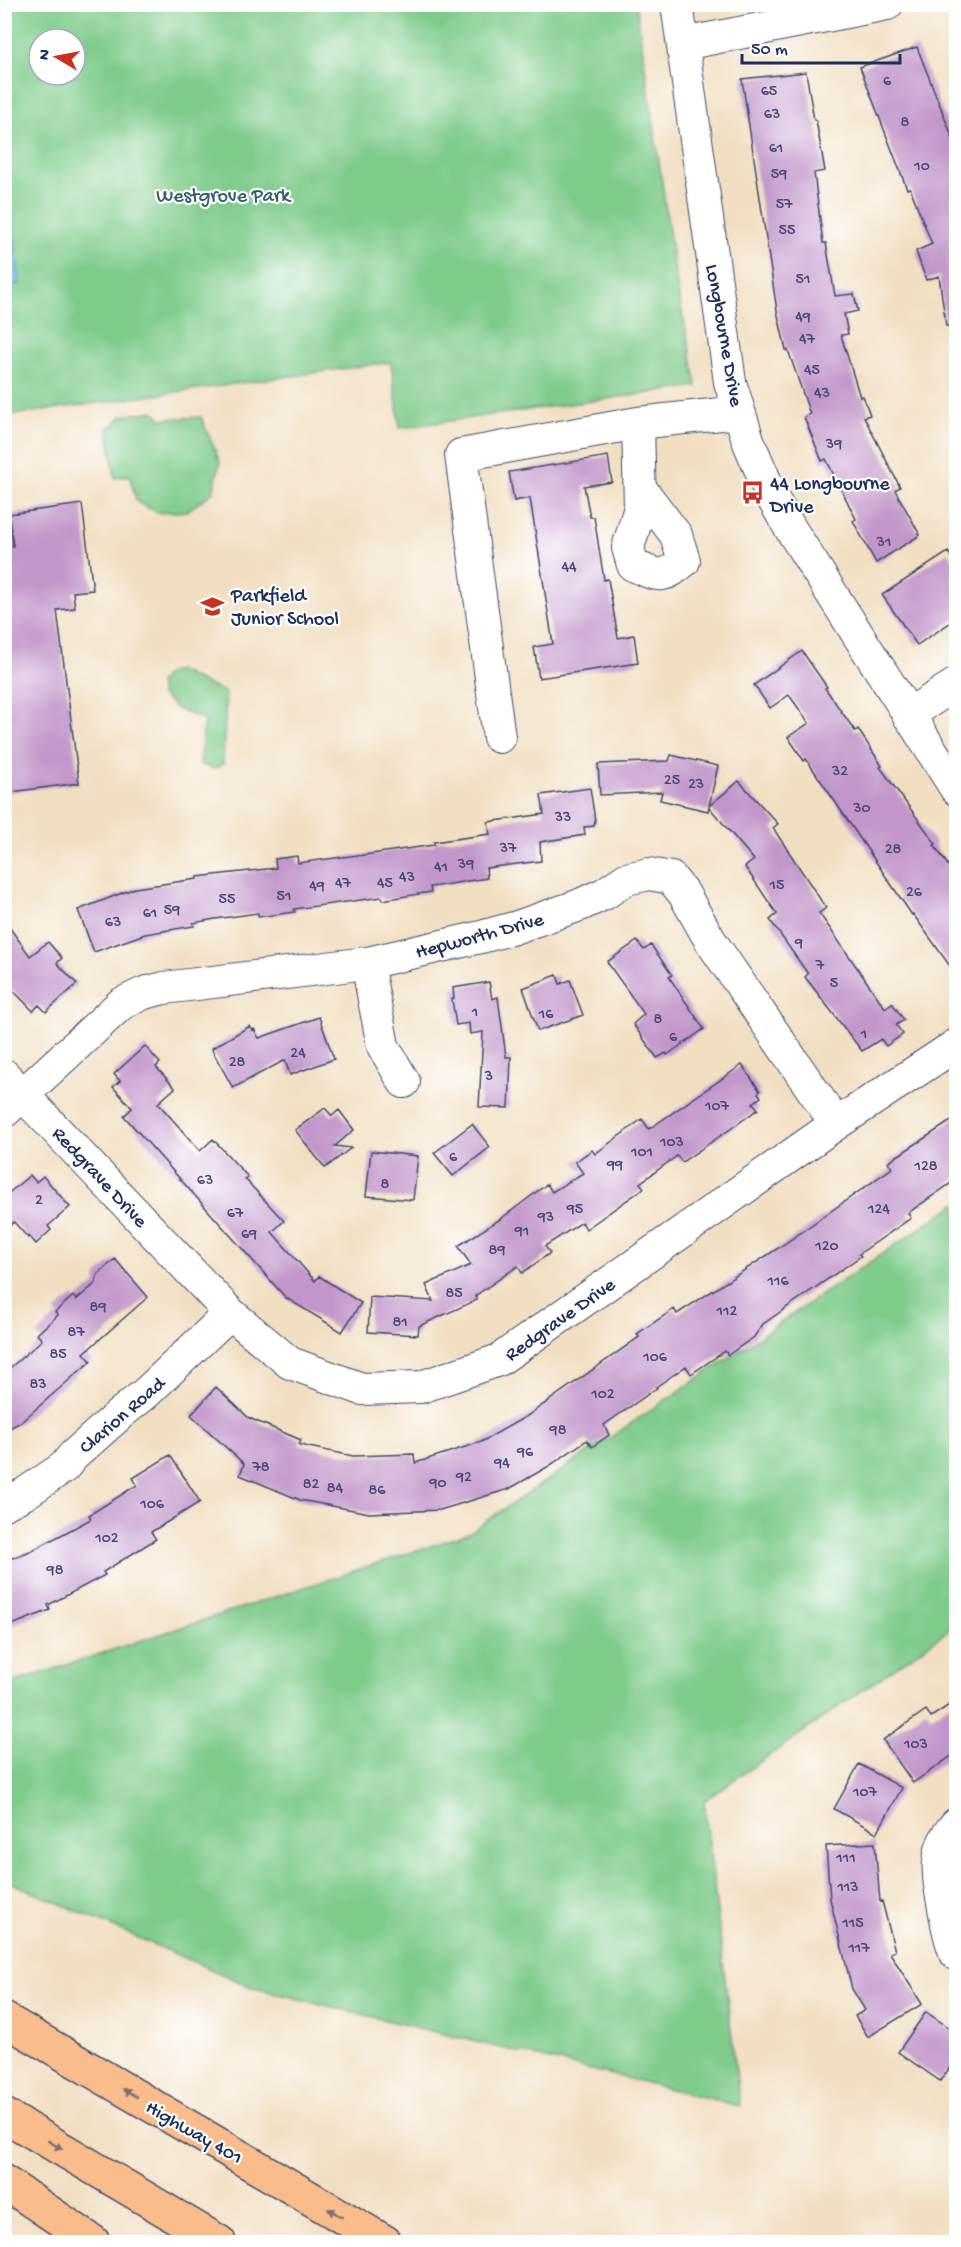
<svg xmlns="http://www.w3.org/2000/svg" width="961" height="2247" font-family="'Gochi Hand',sans-serif">
<style>
.green{fill:#7ecb8a;stroke:#4c7d74;stroke-width:1.5;fill-rule:evenodd}
.water{fill:#79b8ec;stroke:#4a74a5;stroke-width:1.5}
.building{fill:#c296ca}
.lines{fill:none;stroke-linecap:round;stroke-linejoin:round}
.minor-casing{stroke:#3b496d;stroke-width:34}
.highway-casing{stroke:#3b496d;stroke-width:36}
.minor{stroke:#fff;stroke-width:32}
.highway{stroke:#f9bc8a;stroke-width:33}
.oneway{fill:#7f6e72}
.labels{text-anchor:middle;stroke-width:4.5;stroke-linejoin:round;paint-order:stroke}
.number-label{font-size:16px;fill:#454979}
.park-label{font-size:20px;fill:#395e6b;stroke:#fff}
.street-label{font-size:20px;fill:#1b2f5e;stroke:#fff}
.poi-label{font-size:20px;fill:#1b2f5e;stroke:#fff;text-anchor:start}
</style>
<rect width="100%" height="100%" fill="#fff"/>
<filter id="ink" filterUnits="userSpaceOnUse"><feTurbulence type="fractalNoise" baseFrequency=".0167" numOctaves="2"/><feDisplacementMap in="SourceGraphic" scale="12" xChannelSelector="R" yChannelSelector="G"/><feConvolveMatrix kernelMatrix="1 2 1 2 8 2 1 2 1" color-interpolation-filters="sRGB"/></filter>
<filter id="wash" filterUnits="userSpaceOnUse"><feTurbulence type="fractalNoise" baseFrequency=".008" numOctaves="4" result="noise"/><feDisplacementMap in="SourceGraphic" scale="24" xChannelSelector="R" yChannelSelector="G"/><feGaussianBlur stdDeviation="1.35" result="paint"/><feColorMatrix in="noise" values="0 0 0 0 0 0 0 0 0 0 0 0 0 0 0 0 0 1.4 0 .05"/><feComposite in="paint" operator="in"/></filter>
<g filter="url(#wash)">
<rect width="100%" height="100%" fill="#f2dfc2"/>
<path class="green" d="M4 5H636L678 292 697 386 400 428 391 362 5 416ZM39 39H75V75H39Z
M154 411 161 419 201 417 220 462 213 492 187 511 158 513 137 502 129 475 115 478 108 429 122 416Z
M176 670 226 693 223 764 213 769 200 764 204 720 177 709 161 695 159 683 165 676Z
M956 1204V1625L704 1801 740 2106 254 1988 5 1880V1685L467 1534Z"/>
<path class="water" d="M10 203 20 284 5 286V204Z"/>
<g id="blocks">
<path class="building" d="M917 47 957 149V325L946 326 939 276 926 280 916 251 932 244 910 188 907 189 860 67Z
M806 72 814 120H816L825 171 814 173 823 243H826L835 296 854 294 858 311 844 314 848 334 841 335 860 397 863 396 870 415 864 417 900 487 895 490 920 535 876 563 853 521 856 519 826 459 822 461 804 417 810 414 788 350H786L777 311 742 79Z
M608 456 612 482 584 486 590 517H594L604 580 608 579 618 638 634 635 638 663 539 678 534 647 553 644 530 498 514 501 509 472Z
M82 504 93 590 73 592 75 608 57 610 79 783 4 793V547L13 546 9 514Z
M948 552 957 565V618L917 645 882 595Z
M802 651 827 687 825 688 855 731 858 729 882 766 880 767 936 844 934 845 957 878V976L913 914 912 915 806 759 804 761 788 737 809 723 789 695 770 708 754 685Z
M671 755 718 766 709 806 739 781 778 824 773 828 826 908 819 913 885 1008 892 1003 904 1020 896 1025 903 1034 886 1046 881 1039 862 1051 805 977 808 974 770 920 777 914 745 867 754 860 709 807 708 811 660 800 662 792 600 795 598 764 669 761Z
M590 788 595 820 594 826 584 827 585 835 540 842 541 861 486 868 487 878 430 887 431 892 383 900 382 897 294 909 295 912 258 917V913L215 919 193 923 194 926 145 934 94 952 78 910 135 888 197 879V877L276 868 275 859 297 856 298 863 357 855V856L434 845V842L490 834 488 822 544 814 541 795Z
M4 920 30 956 48 942 62 958 57 963 77 984 46 1012 39 1005 33 1011 4 981Z
M637 941 644 950 651 945 672 975 669 977 704 1029 667 1055 666 1053 657 1058 633 1024 644 1014 607 962Z
M557 975 560 984 570 980 583 1015 538 1031 523 988Z
M489 982 492 999 498 997 506 1057H511L509 1108 479 1107 483 1032 470 1034 469 1023 456 1025 452 999H454L453 988Z
M319 1017 334 1059 290 1075 285 1060 233 1088 213 1052 212 1048 250 1026 252 1030 254 1029 259 1038Z
M145 1046 160 1063 156 1067 175 1088 158 1103 200 1151 213 1139 248 1177 245 1179 284 1221 272 1232 315 1281 319 1276 361 1303 342 1332 286 1298 124 1116 132 1108 113 1087 120 1081 114 1074Z
M742 1065 760 1091 758 1093 761 1097 753 1103 758 1109 732 1128 682 1162 677 1156 640 1183 644 1188 586 1229 582 1222 545 1246 550 1253 522 1273 518 1266 475 1296 477 1300 419 1326 418 1335 368 1332 370 1297 433 1301 426 1285 471 1265 458 1246 502 1218 547 1184 552 1192 583 1173 575 1162 592 1150 595 1154 642 1119 649 1129Z
M325 1108 332 1116 339 1110 354 1130 335 1146 351 1148 325 1168 295 1130Z
M957 1117V1179L908 1213 911 1218 859 1254 861 1256 763 1324 754 1337 728 1355 725 1351 691 1374 686 1366 656 1387 657 1388 604 1425 609 1435 592 1447 587 1440 549 1466 509 1489 440 1510 369 1513 300 1500 240 1475 244 1464 191 1415 216 1387 249 1418 301 1440 299 1445 353 1456 414 1454 415 1463 481 1442 527 1416 639 1337 637 1334 674 1309 677 1314 780 1247 892 1168 888 1162Z
M472 1124 490 1147 453 1176 434 1153Z
M371 1151 418 1156 413 1200 366 1196Z
M30 1175 36 1182 43 1176 70 1207 48 1226 51 1230 36 1244 29 1236 28 1238 14 1222 4 1230V1197Z
M115 1259 148 1297 84 1353 91 1361 21 1422 4 1431V1373L42 1340 37 1334 58 1315 55 1312 73 1296 76 1300 96 1283 97 1275Z
M170 1455 200 1502 151 1532 156 1539 103 1572 105 1575 48 1605 50 1610 9 1626 4 1615V1561L33 1550 91 1519 89 1515 137 1485 133 1478Z
M957 1700V1752L913 1783 883 1740 926 1710 931 1717Z
M859 1764 902 1788 877 1833 834 1809Z
M875 1843 880 1902 882 1901 895 1951 890 1953 922 2004 868 2037 855 2016 865 2010 852 1989 830 1899 826 1846Z
M926 2012 957 2033V2058L940 2081 898 2052Z"/>
</g>
</g>
<g filter="url(#ink)">
<use href="#blocks" fill-opacity="0" stroke="#3b496d" stroke-width="1.5"/>
<g class="lines">
<defs>
<path id="minor" d="M677 4 730 382 749 443 773 499 790 528 956 789
M683 44 887 4
M638 423 640 507 628 548 633 565C658 576 662 580 684 561L676 535 640 488
M908 715 956 684
M499 737 461 455 638 423 739 412
M367 963 383 1046 404 1082
M4 1075 230 1313 290 1363 362 1389 421 1387 499 1360 836 1124 956 1045
M4 1112 121 1004 144 993 164 988 367 963 481 937 514 928 580 905 604 894 626 879 649 874 671 878 684 894 710 940 836 1124
M4 1504 24 1494 64 1467 73 1456 120 1414 146 1393 230 1313
M956 1824C932 1850 938 1876 944 1908 947 1924 949 1939 956 1954"/>
<path id="highway" d="M4 2019 385 2242
M4 2115 219 2242
M4 2182 93 2242"/>
</defs>
<use href="#minor" class="minor-casing"/>
<use href="#highway" class="highway-casing"/>
<use href="#minor" class="minor"/>
<use href="#highway" class="highway"/>
</g>
<defs><path id="oneway-solid" d="M-6-.8H1V-3.2L6.5 0L1 3.2V.8H-6Z" transform="scale(1.5)"/></defs>
<g class="oneway">
<use href="#oneway-solid" transform="translate(130 2093) rotate(-150)"/>
<use href="#oneway-solid" transform="translate(55 2145) rotate(31)"/>
<use href="#oneway-solid" transform="translate(335 2213) rotate(-150)"/>
</g>
</g>
<defs>
<symbol id="bus-bare" viewBox="-9 -9 18 18"><path d="M-5-6H5V4H4V6H2V4H-2V6H-4V4H-5ZM-3.5-4V0h7V-4ZM-3.5 1.2v1.5H-2V1.2ZM2 1.2v1.5H3.5V1.2Z" fill="#c8321e" stroke="#fff" stroke-width="2.5" paint-order="stroke"/></symbol>
<symbol id="school-bare" viewBox="-9 -9 18 18"><path d="M0-5L7-2L0 1L-7-2ZM-4 1L0 2.5L4 1V4Q0 6-4 4Z" fill="#c8321e" stroke="#fff" stroke-width="2.5" paint-order="stroke"/></symbol>
</defs>
<g fill-rule="evenodd">
<use href="#bus-bare" x="736" y="476" width="33" height="33"/>
<use href="#school-bare" x="196" y="590" width="33" height="33"/>
</g>
<g class="labels">
<g class="number-label">
<text x="887" y="85">6</text>
<text x="769" y="95">65</text>
<text x="772" y="118">63</text>
<text x="905" y="126">8</text>
<text x="776" y="152">61</text>
<text x="922" y="170">10</text>
<text x="779" y="178">59</text>
<text x="784" y="208">57</text>
<text x="787" y="234">55</text>
<text x="803" y="283">51</text>
<text x="803" y="321">49</text>
<text x="807" y="343">47</text>
<text x="812" y="374">45</text>
<text x="822" y="397">43</text>
<text x="834" y="448">39</text>
<text x="884" y="546">31</text>
<text x="569" y="571">44</text>
<text x="840" y="775">32</text>
<text x="672" y="784">25</text>
<text x="696" y="788">23</text>
<text x="862" y="812">30</text>
<text x="563" y="821">33</text>
<text x="508" y="852">37</text>
<text x="893" y="853">28</text>
<text x="466" y="868">39</text>
<text x="441" y="871">41</text>
<text x="407" y="881">43</text>
<text x="343" y="887">47</text>
<text x="385" y="887">45</text>
<text x="777" y="889">15</text>
<text x="317" y="890">49</text>
<text x="914" y="896">26</text>
<text x="284" y="900">51</text>
<text x="227" y="903">55</text>
<text x="172" y="914">59</text>
<text x="150" y="917">61</text>
<text x="113" y="926">63</text>
<text x="799" y="947">9</text>
<text x="820" y="969">7</text>
<text x="834" y="987">5</text>
<text x="475" y="1016">1</text>
<text x="546" y="1018">16</text>
<text x="658" y="1023">8</text>
<text x="864" y="1038">1</text>
<text x="673" y="1041">6</text>
<text x="298" y="1057">24</text>
<text x="237" y="1066">28</text>
<text x="489" y="1080">3</text>
<text x="717" y="1110">107</text>
<text x="672" y="1146">103</text>
<text x="642" y="1156">101</text>
<text x="453" y="1161">6</text>
<text x="615" y="1169">99</text>
<text x="926" y="1170">128</text>
<text x="205" y="1184">63</text>
<text x="385" y="1188">8</text>
<text x="39" y="1204">2</text>
<text x="575" y="1213">95</text>
<text x="879" y="1213">124</text>
<text x="235" y="1217">67</text>
<text x="546" y="1221">93</text>
<text x="522" y="1235">91</text>
<text x="249" y="1238">69</text>
<text x="827" y="1250">120</text>
<text x="497" y="1254">89</text>
<text x="778" y="1285">116</text>
<text x="454" y="1297">85</text>
<text x="98" y="1311">89</text>
<text x="727" y="1315">112</text>
<text x="400" y="1326">81</text>
<text x="76" y="1336">87</text>
<text x="58" y="1358">85</text>
<text x="655" y="1361">106</text>
<text x="38" y="1388">83</text>
<text x="603" y="1398">102</text>
<text x="558" y="1434">98</text>
<text x="525" y="1456">96</text>
<text x="502" y="1467">94</text>
<text x="261" y="1471">78</text>
<text x="464" y="1481">92</text>
<text x="438" y="1487">90</text>
<text x="311" y="1488">82</text>
<text x="335" y="1492">84</text>
<text x="377" y="1494">86</text>
<text x="152" y="1508">106</text>
<text x="107" y="1542">102</text>
<text x="55" y="1574">98</text>
<text x="916" y="1748">103</text>
<text x="865" y="1796">107</text>
<text x="846" y="1862">111</text>
<text x="848" y="1891">113</text>
<text x="853" y="1927">115</text>
<text x="859" y="1952">117</text>
</g>
<g class="park-label">
<text x="223" y="201">Westgrove Park</text>
</g>
<g class="street-label">
<text transform="translate(726 335) rotate(80)" y="7">Longbourne Drive</text>
<text transform="translate(479 934) rotate(-15)" y="7">Hepworth Drive</text>
<text transform="translate(101 1176) rotate(47)" y="7">Redgrave Drive</text>
<text transform="translate(559 1318) rotate(-35)" y="7">Redgrave Drive</text>
<text transform="translate(121 1414) rotate(-41)" y="7">Clarion Road</text>
<text transform="translate(195 2131) rotate(30)" y="7">Highway 401</text>
</g>
<g class="poi-label">
<text x="770" y="489">44 Longbourne<tspan x="770" dy="23">Drive</tspan></text>
<text x="231" y="601">Parkfield<tspan x="231" dy="23">Junior School</tspan></text>
</g>
</g>
<rect width="961" height="2247" fill="none" stroke="#fff" stroke-width="24"/>
<g transform="translate(57 57) rotate(280)"><circle r="28" fill="#ffffff" stroke="#a4acbf" stroke-width="1.5"/>
<path d="M0-4.5L10 22L0 15L-10 22Z" fill="#c8321e"/>
<text y="-9" font-size="16" font-weight="bold" text-anchor="middle" fill="#1b2f5e">N</text>
</g>
<path d="M742 54v9h158v-9" fill="none" stroke="#1b2f5e" stroke-width="3"/>
<text x="751" y="54" font-size="18" fill="#1b2f5e" stroke="#ffffff" stroke-width="4.5" paint-order="stroke">50 m</text>
</svg>
